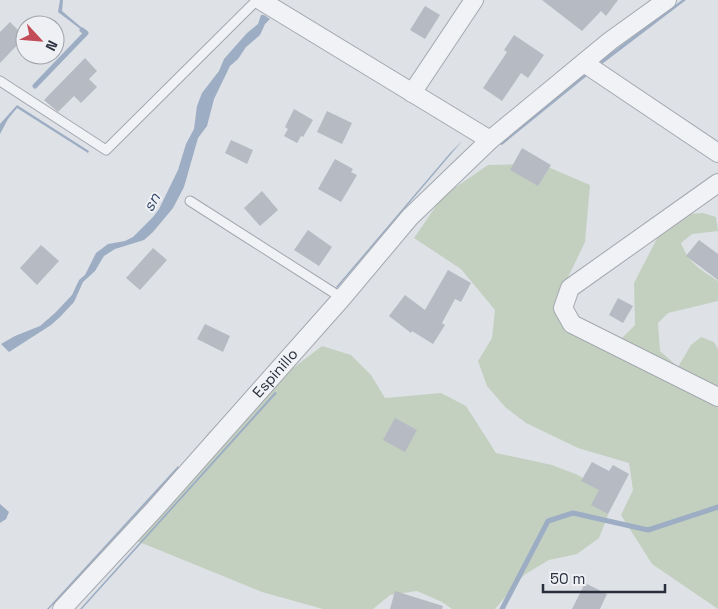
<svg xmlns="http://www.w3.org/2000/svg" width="718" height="609" font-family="'Space Grotesk',sans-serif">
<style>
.green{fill:#c3d0c0}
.water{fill:#9cadc4}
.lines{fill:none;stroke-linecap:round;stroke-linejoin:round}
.stream{stroke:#9cadc4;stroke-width:5}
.building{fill:#b6bac3}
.lane-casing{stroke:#a4a8b0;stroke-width:11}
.street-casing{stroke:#a4a8b0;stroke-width:20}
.lane{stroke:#f1f2f5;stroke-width:9}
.street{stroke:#f1f2f5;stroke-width:18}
.labels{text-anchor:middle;stroke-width:4;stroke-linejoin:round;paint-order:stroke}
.street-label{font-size:15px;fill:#292f3c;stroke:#eef0f4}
.water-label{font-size:16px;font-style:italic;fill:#364c6c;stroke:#eef0f4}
</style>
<rect width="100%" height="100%" fill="#dee1e6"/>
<path class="green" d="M541 164 590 185 585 242 562 290 570 319 617 343 635 325 634 283 664 225 690 214 703 213 716 217 718 231 692 234 681 243C689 264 700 269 718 281V301L668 313 658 323 660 351 678 367 691 345 701 337 714 342 718 349V609L652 564 621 515 633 490 629 463 578 448 526 423 505 407 487 386 478 361 492 338 495 310 461 269 414 238 443 196 488 165Z
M322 346 351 355 371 375 385 398 441 393 466 406 496 453 552 465 578 475 600 489 608 515 599 538 577 554 549 560 524 575 495 609H452L442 602 417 591 390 595 373 609H323L262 592 137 541 134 515 177 477 209 432Z"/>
<path class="water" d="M60 0H63L62 11 88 33 87 34 58 12Z
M682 0H686L602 64 600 61Z
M261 15H264L270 19 265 24 260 35 246 47 238 59 230 66 214 99 207 126 198 138 184 187 173 208 153 232 144 240 115 249 104 256 95 271 83 282 74 302 60 317 51 325 9 352 1 344 15 336 40 326 55 313 72 295 79 280 85 275 96 253 108 244 125 241 133 237 153 217 159 209 178 170 186 144 194 129 197 106 202 93 219 71 224 59 247 33 258 24Z
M586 73 588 75 502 145 500 144Z
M17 105 89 151 88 153 17 108 8 119 0 134V124Z
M463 140 337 288 336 287 450 153Z
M275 392 277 393 82 609H80Z
M178 466 179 468 49 609H47Z
M0 504 9 512 6 519 0 523Z"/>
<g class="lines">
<path class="stream" d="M35 86 86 33 82 30
M502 609 548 521 573 513 648 530 718 507"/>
</g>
<path class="building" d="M542 0H618L606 16 601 11 582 31Z
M425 6 440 15 425 39 410 30Z
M10 22 25 37 0 63V32Z
M514 35 544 55 528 78 521 73 502 101 483 88 507 52 504 50Z
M85 58 97 71 89 79 97 87 81 103 74 96 58 112 44 100Z
M294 109 313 120 303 137 301 136 297 143 284 136 288 129 285 127Z
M327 111 352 123 342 144 317 132Z
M231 140 253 150 247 164 225 153Z
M522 148 551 165 538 186 510 170Z
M335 159 353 169 351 172 357 175 341 202 318 189Z
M262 191 278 210 260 226 244 208Z
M308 230 332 247 319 266 294 250Z
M699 240 718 254V280L686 256Z
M41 245 59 261 37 285 20 268Z
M153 248 167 260 140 290 126 278Z
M448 270 471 283 461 302 455 299 442 323 445 325 433 344 412 331 411 333 389 316 405 295 425 310Z
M618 298 633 306 623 323 609 315Z
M205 324 230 336 223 352 197 339Z
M395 418 417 430 405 452 383 440Z
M592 462 609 471 613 465 629 474 608 514 591 505 599 490 581 481Z
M585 583 607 594 600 609H572Z
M395 591 443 606 442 609H390Z"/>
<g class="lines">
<defs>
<path id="lane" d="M0 81 106 150 257 0
M190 201 342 298"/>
<g id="street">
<path d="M260 0 490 140"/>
<path d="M584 63 718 153"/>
<path d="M412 93 474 0"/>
<path d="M718 183 570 288 563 308 572 324 718 397"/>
<path id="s1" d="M62 609 152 512 342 298 410 217 490 140 610 41 667 0"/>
</g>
</defs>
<use href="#lane" class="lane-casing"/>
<use href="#street" class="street-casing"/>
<use href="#lane" class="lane"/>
<use href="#street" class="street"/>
</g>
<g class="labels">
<g class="street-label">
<text dy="5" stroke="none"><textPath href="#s1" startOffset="318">Espinillo</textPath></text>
</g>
<g class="water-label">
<text transform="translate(151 202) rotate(-60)" y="6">sn</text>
</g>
</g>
<g transform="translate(40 40) rotate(116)"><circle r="24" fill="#eef0f4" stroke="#9fa3aa"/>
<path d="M0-4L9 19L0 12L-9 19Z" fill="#c24d58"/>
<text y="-8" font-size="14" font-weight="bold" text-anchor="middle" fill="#292f3c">N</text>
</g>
<path d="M543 584v8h122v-8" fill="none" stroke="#292f3c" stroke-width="2.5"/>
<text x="550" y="584" font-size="15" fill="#292f3c" stroke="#eef0f4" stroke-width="4" paint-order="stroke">50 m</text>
</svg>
